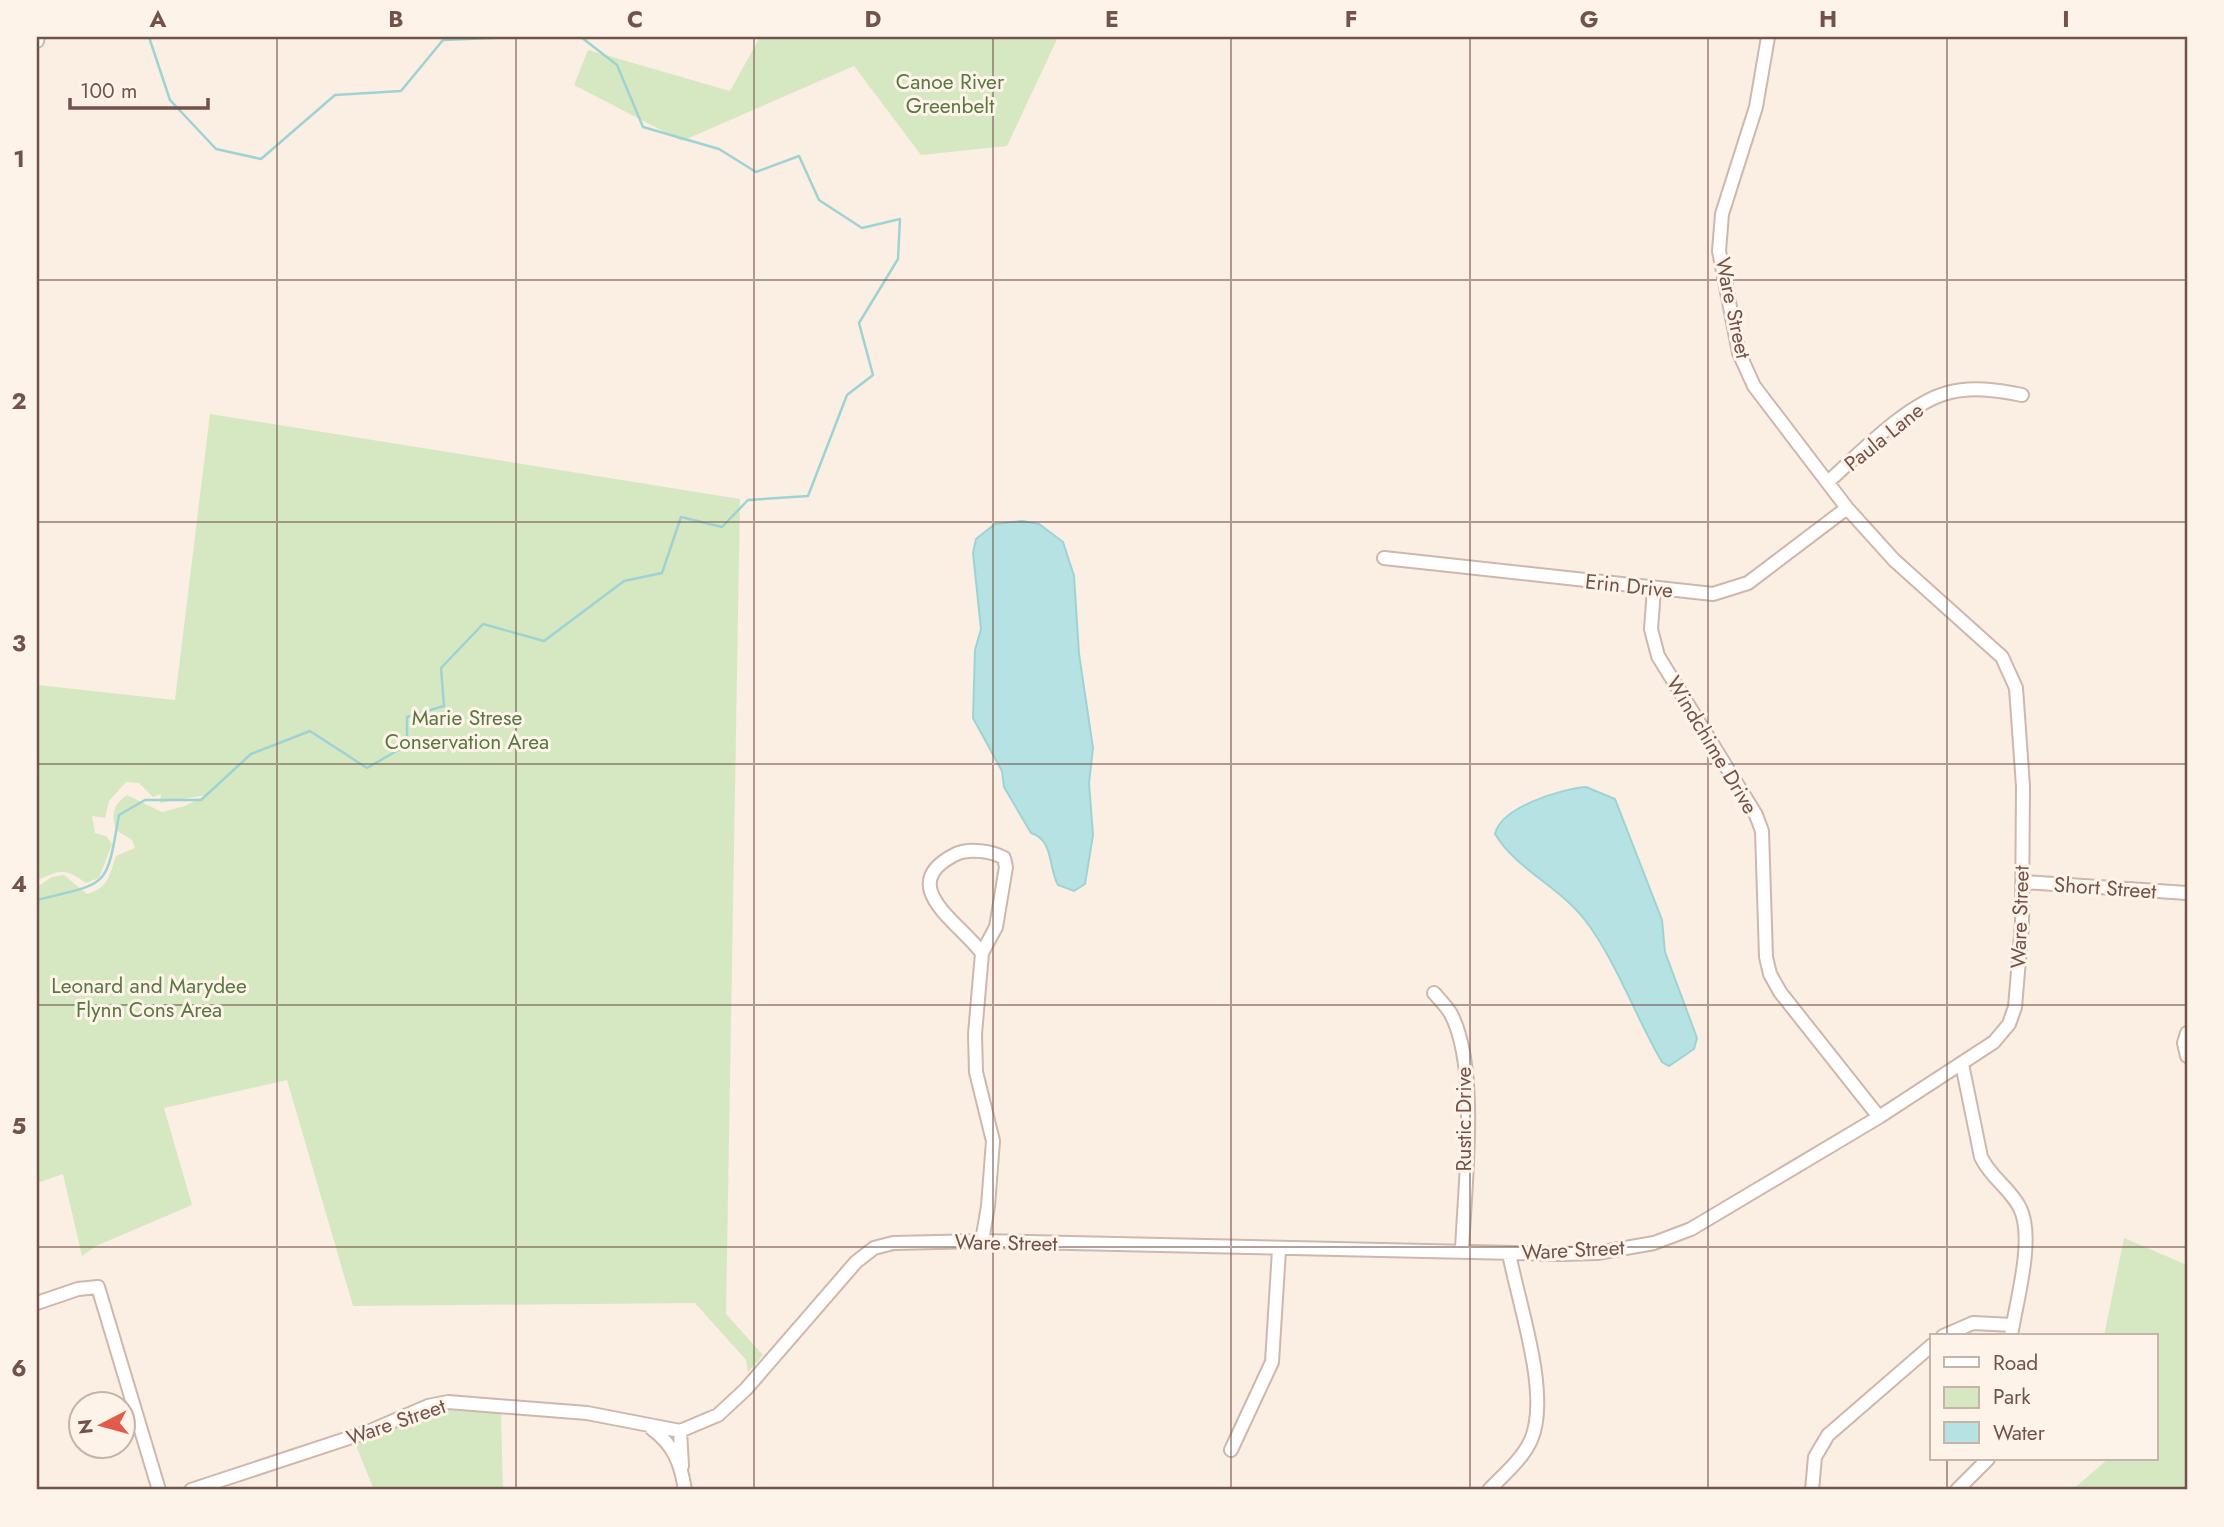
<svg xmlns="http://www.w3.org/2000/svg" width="2224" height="1527" font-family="Jost,sans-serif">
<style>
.green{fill:#d6e8c1}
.water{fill:#b7e2e3;stroke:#9ed3d5;stroke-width:2}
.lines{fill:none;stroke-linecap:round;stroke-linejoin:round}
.stream{stroke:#9ed3d5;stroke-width:2.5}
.minor-casing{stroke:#ceb7ac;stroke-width:16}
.minor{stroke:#fff;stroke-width:12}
.grid{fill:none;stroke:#71534a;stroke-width:2;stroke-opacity:0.55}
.labels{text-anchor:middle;stroke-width:6;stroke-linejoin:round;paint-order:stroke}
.park-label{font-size:21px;fill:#587742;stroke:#fef3e8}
.street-label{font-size:21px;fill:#71534a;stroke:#fef3e8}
.neatline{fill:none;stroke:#71534a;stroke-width:2.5}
.grid-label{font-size:23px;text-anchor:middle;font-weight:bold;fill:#71534a}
</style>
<rect width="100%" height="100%" fill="#fbeee2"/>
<path class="green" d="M760 37H1058L1007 146 921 155 854 66 682 141 574 85 588 50 730 91Z
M210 414 740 499 726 1314 763 1355 748 1372 746 1360 695 1303 353 1306 287 1080 164 1108 192 1205 96 1246 82 1256 63 1174 37 1183V887L52 877 64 875 87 894C110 887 109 875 116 856L135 848 132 840 116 830C111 815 113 804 127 795L162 812 185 806 206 795 160 803 161 794 153 797 139 783 126 782 109 801 105 818 92 816 95 833 106 836 112 844 99 878 86 883C63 867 62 870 37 880V685L175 700Z
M2124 1238 2187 1265V1490H2072L2108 1459H2156V1336H2104Z
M461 1408 501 1413 503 1490H374L355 1443 431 1413Z"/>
<path class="water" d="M1022 521 1039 524 1063 542 1074 576 1079 654 1093 748 1089 783 1093 835 1085 884 1074 891 1058 885C1048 867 1054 840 1031 833L1004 787 1002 771 973 718 975 650 981 629 973 553 976 539 995 524Z
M1586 787 1615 799 1662 920 1665 952 1697 1038 1694 1049 1669 1066 1662 1062C1635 1016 1617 962 1585 920 1560 887 1517 870 1495 834 1501 807 1561 789 1586 787Z"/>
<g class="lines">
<path class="stream" d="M149 37 170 100 216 149 261 159 335 95 401 91 443 40 518 37
M37 900C109 882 106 890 119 815L145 800H201L251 754 310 731 367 768 407 745V717L444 706 441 668 483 624 544 641 624 581 662 573 681 517 722 527 748 500 808 496 847 395 873 375 859 323 898 259 900 219 862 228 819 200 799 156 756 172 719 149 643 127 617 65 581 37"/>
<defs>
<path id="minor" d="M37 41 38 37
M1829 481C1860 453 1907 404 1947 393 1972 386 1997 390 2022 395
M1384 558 1713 594 1748 583 1847 508
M1654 589 1651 629 1658 656 1756 815 1762 831 1766 957 1770 974 1780 992 1879 1117
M2023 882 2187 893
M1434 993C1440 1000 1447 1007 1451 1014 1480 1070 1464 1189 1462 1252
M2187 1033 2184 1043 2187 1056
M1962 1064 1981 1157C1990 1177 2010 1188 2020 1208 2035 1239 2016 1302 2011 1336
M982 1241 988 1206 993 1141 976 1072 975 1034 982 953 996 927 1006 867 1004 858C992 851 969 848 956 854 894 885 958 921 982 953
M37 1303 78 1289 98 1287 159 1490
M1943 1336 1973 1323 2013 1325
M652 1429C674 1445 681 1464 685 1490
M680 1431 682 1466
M1231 1450 1272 1362 1279 1250
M191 1490 370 1431 428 1406 448 1402 587 1413 680 1431 718 1415 746 1389 856 1262 874 1248 893 1243 982 1241 1562 1254 1597 1253 1654 1243 1691 1229 1879 1117 1994 1042 2009 1024 2015 1007 2022 924 2023 786 2016 688 2002 657 1894 560 1847 508 1754 386 1739 353 1719 251 1722 214 1756 107 1768 37
M1489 1490C1503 1475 1522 1460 1531 1440 1551 1394 1518 1303 1509 1253
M1812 1490 1815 1457 1828 1435 1932 1345
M1957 1490 1988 1459"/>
</defs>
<use href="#minor" class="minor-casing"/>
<use href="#minor" class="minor"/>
</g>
<path class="grid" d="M277 37V1490M516 37V1490M754 37V1490M993 37V1490M1231 37V1490M1470 37V1490M1708 37V1490M1947 37V1336M37 280H2187M37 522H2187M37 764H2187M37 1005H2187M37 1247H2187M1947 1459V1490"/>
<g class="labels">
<g class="park-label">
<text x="950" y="89">Canoe River<tspan x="950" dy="24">Greenbelt</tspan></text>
<text x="467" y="725">Marie Strese<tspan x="467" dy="24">Conservation Area</tspan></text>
<text x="149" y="993">Leonard and Marydee<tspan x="149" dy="24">Flynn Cons Area</tspan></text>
</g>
<g class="street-label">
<text transform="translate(1733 308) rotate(78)" y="7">Ware Street</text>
<text transform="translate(1884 437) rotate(-39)" y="7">Paula Lane</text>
<text transform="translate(1629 586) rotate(6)" y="7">Erin Drive</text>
<text transform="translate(1712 745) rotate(59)" y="7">Windchime Drive</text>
<text transform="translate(2105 888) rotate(4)" y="7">Short Street</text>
<text transform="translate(2020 917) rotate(-88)" y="7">Ware Street</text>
<text transform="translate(1464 1119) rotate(-90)" y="7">Rustic Drive</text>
<text transform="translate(1006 1243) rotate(1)" y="7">Ware Street</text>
<text transform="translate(1573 1250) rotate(-3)" y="7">Ware Street</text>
<text transform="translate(396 1422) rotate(-19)" y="7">Ware Street</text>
</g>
</g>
<rect width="2224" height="1527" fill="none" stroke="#fef3e8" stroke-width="77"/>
<rect x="1930" y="1334" width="228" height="126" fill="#fef3e8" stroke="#c6b3a9" stroke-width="2"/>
<rect x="1944" y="1357" width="35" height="10" fill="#ffffff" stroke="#c6b3a9" stroke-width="2"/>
<text x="1993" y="1370" font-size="21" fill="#71534a">Road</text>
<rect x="1944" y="1387" width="35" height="21" fill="#d6e8c1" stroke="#c6b3a9" stroke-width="2"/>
<text x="1993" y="1404" font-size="21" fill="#71534a">Park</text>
<rect x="1944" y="1422" width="35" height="21" fill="#b7e2e3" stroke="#c6b3a9" stroke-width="2"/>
<text x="1993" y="1440" font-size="21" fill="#71534a">Water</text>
<g transform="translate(102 1425) rotate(264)"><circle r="33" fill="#fef3e8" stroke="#c6b3a9" stroke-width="2"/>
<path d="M0-5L12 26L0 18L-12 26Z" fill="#e15a4b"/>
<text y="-10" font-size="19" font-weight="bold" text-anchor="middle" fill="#71534a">N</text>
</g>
<path d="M70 98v10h138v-10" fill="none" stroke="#71534a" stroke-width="3.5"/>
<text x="80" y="98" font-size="21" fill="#71534a" stroke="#fef3e8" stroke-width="5" paint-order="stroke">100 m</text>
<rect x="38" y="38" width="2148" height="1450" class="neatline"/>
<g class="grid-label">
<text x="158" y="27">A</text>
<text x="396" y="27">B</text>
<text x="635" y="27">C</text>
<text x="873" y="27">D</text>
<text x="1112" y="27">E</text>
<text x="1351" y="27">F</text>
<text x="1589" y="27">G</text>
<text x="1828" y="27">H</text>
<text x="2066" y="27">I</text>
<text x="19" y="167">1</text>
<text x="19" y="409">2</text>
<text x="19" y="651">3</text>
<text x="19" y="892">4</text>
<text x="19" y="1134">5</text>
<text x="19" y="1376">6</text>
</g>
</svg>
